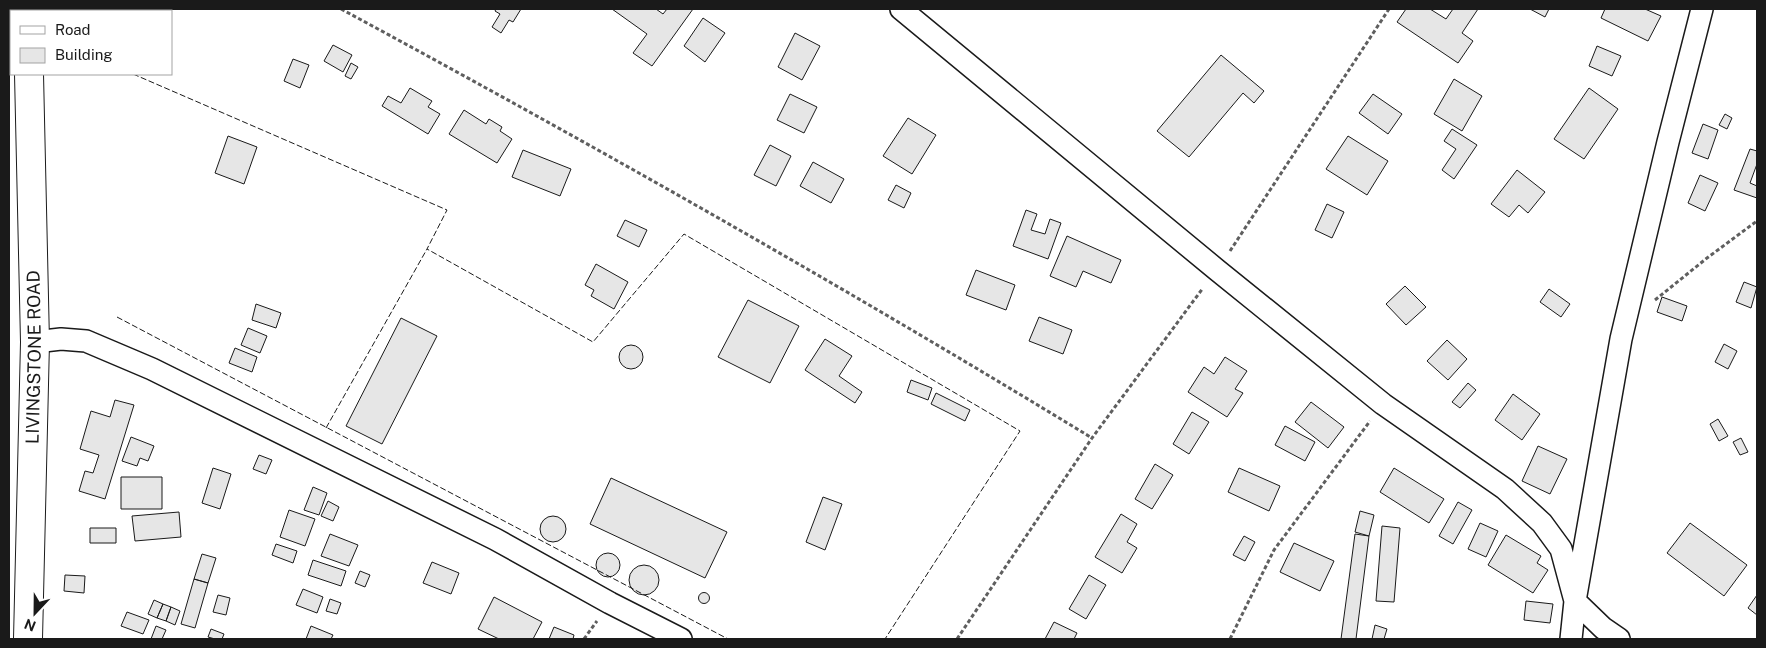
<svg xmlns="http://www.w3.org/2000/svg" width="1766" height="648" font-family="'Public Sans',sans-serif">
<style>
.building{fill:#e6e6e6;stroke:#1a1a1a}
.lines{fill:none;stroke-linecap:round;stroke-linejoin:round}
.minor-casing{stroke:#1a1a1a;stroke-width:24}
.trunk-casing{stroke:#1a1a1a;stroke-width:30}
.path{stroke:#5f5f5f;stroke-width:3;stroke-dasharray:4 2.5;stroke-linecap:butt}
.minor{stroke:#fff;stroke-width:21}
.trunk{stroke:#fff;stroke-width:28}
.fence{stroke:#1a1a1a;stroke-width:1;stroke-dasharray:6 2.5;stroke-linecap:butt}
.labels{text-anchor:middle;stroke-width:4;stroke-linejoin:round;paint-order:stroke}
.street-label{font-size:18px;fill:#1a1a1a;stroke:#fff}
</style>
<rect width="100%" height="100%" fill="#fff"/>
<path class="building" d="M496 9H521L513 22 509 20 501 33 492 27 500 14 495 11Z
M612 9H656L663 14 667 9H693L652 66 633 53 647 34Z
M1406 9H1430L1446 19 1453 9H1478L1462 33 1473 41 1458 63 1397 22Z
M1530 9H1549L1545 17Z
M1605 9H1645L1661 16 1648 41 1601 18Z
M703 18 725 33 705 62 684 46Z
M795 33 820 46 802 80 778 67Z
M333 45 352 55 343 72 324 61Z
M1597 46 1621 56 1612 76 1589 66Z
M1221 55 1264 91 1254 103 1243 93 1189 157 1157 131Z
M293 59 309 65 300 88 284 81Z
M351 63 358 67 351 79 345 76Z
M1454 79 1482 96 1462 131 1434 114Z
M410 88 432 101 428 107 440 114 428 134 382 106 388 96 401 103Z
M1589 88 1618 109 1584 159 1554 139Z
M790 94 817 107 804 133 777 120Z
M1373 94 1402 114 1388 134 1359 113Z
M464 110 486 124 489 119 502 127 500 131 512 139 497 163 449 134Z
M1725 114 1732 118 1727 129 1719 125Z
M908 118 936 135 912 174 883 156Z
M1703 124 1718 130 1708 159 1692 153Z
M1452 129 1477 145 1454 179 1442 170 1456 149 1444 141Z
M228 136 257 147 244 184 215 173Z
M1348 136 1388 161 1367 195 1326 169Z
M770 145 791 156 776 186 754 175Z
M1750 149 1757 151V164L1750 183 1757 186V198L1734 190Z
M523 150 571 169 560 196 512 177Z
M813 162 844 179 831 203 800 186Z
M1517 170 1545 192 1528 213 1519 205 1509 217 1491 204Z
M1700 175 1718 183 1705 211 1688 203Z
M896 185 911 193 904 208 888 200Z
M1327 204 1344 212 1332 238 1315 230Z
M1026 210 1037 214 1031 230 1045 234 1050 219 1061 223 1048 259 1013 246Z
M625 220 647 230 639 247 617 236Z
M1067 236 1121 260 1111 283 1083 271 1076 287 1050 276Z
M596 264 628 282 614 309 591 296 594 290 585 285Z
M976 270 1015 285 1006 310 966 295Z
M1744 282 1757 287 1751 308 1736 302Z
M1405 286 1426 307 1406 325 1386 304Z
M1549 289 1570 304 1561 317 1540 302Z
M1662 297 1687 306 1682 321 1657 312Z
M748 300 799 326 770 383 718 357Z
M256 304 281 313 276 328 252 320Z
M1039 317 1072 330 1063 354 1029 341Z
M401 318 437 336 382 444 346 426Z
M248 328 267 336 260 353 241 345Z
M825 339 852 356 839 376 862 392 855 403 805 370Z
M1447 340 1467 359 1448 380 1427 361Z
M1724 344 1737 351 1728 369 1715 362Z
M619 357a12 12 0 1 1 24 0a12 12 0 1 1-24 0Z
M235 348 257 357 252 372 229 363Z
M1225 357 1247 371 1235 389 1243 393 1227 417 1188 392 1204 367 1214 374Z
M911 380 932 388 928 400 907 392Z
M1468 383 1476 390 1460 408 1452 402Z
M936 393 970 410 965 421 931 404Z
M1513 394 1540 414 1522 440 1495 420Z
M115 400 134 405 105 499 79 491 85 471 93 473 99 455 80 449 91 411 110 417Z
M1311 402 1344 427 1328 448 1295 422Z
M1192 412 1209 422 1189 454 1173 444Z
M1718 419 1728 436 1719 441 1710 424Z
M1285 426 1315 442 1305 461 1275 445Z
M131 437 154 446 148 461 140 458 137 466 122 461Z
M1741 438 1748 452 1740 455 1733 442Z
M1538 446 1567 459 1550 494 1522 481Z
M259 455 272 460 266 474 253 469Z
M1155 464 1173 475 1152 509 1135 499Z
M213 468 231 474 220 509 202 503Z
M1239 468 1280 486 1269 511 1228 492Z
M1394 468 1444 499 1429 523 1380 492Z
M121 477H162V509H121Z
M611 478 727 532 705 578 590 524Z
M313 487 327 493 319 515 304 510Z
M823 497 842 504 825 550 806 542Z
M328 501 339 507 333 521 321 516Z
M1458 502 1472 510 1453 544 1439 536Z
M289 510 315 519 305 546 280 537Z
M1360 511 1374 515 1369 536 1355 532Z
M179 512 181 537 135 541 132 516Z
M1121 514 1137 524 1127 542 1137 548 1122 573 1095 557Z
M540 529a13 13 0 1 1 26 0a13 13 0 1 1-26 0Z
M1480 523 1498 531 1486 557 1468 549Z
M1690 523 1747 565 1724 596 1667 553Z
M1382 526 1400 528 1394 602 1376 601Z
M90 528H116V543H90Z
M330 534 358 545 349 566 321 556Z
M1355 534 1369 536 1356 639H1341Z
M1506 535 1541 556 1537 563 1548 570 1533 593 1488 565Z
M1244 536 1255 542 1245 561 1233 555Z
M1294 543 1334 561 1320 591 1280 572Z
M276 544 297 551 293 563 272 555Z
M596 565a12 12 0 1 1 24 0a12 12 0 1 1-24 0Z
M202 554 216 558 208 583 194 579Z
M313 560 346 571 341 586 308 575Z
M432 562 459 573 451 594 423 583Z
M629 580a15 15 0 1 1 30 0a15 15 0 1 1-30 0Z
M360 571 370 575 365 587 355 583Z
M65 575 85 576 84 593 64 591Z
M1089 575 1106 585 1086 619 1069 609Z
M194 579 208 583 195 628 181 624Z
M303 589 323 597 317 613 296 605Z
M698.5 598a5.5 5.5 0 1 1 11 0a5.5 5.5 0 1 1-11 0Z
M218 595 230 598 226 615 213 612Z
M1757 595V615L1748 608Z
M494 597 542 622 533 639H499L478 629Z
M330 599 341 603 337 614 326 611Z
M154 600 163 604 157 618 148 614Z
M1526 601 1553 604 1550 623 1524 620Z
M163 604 171 607 166 621 157 618Z
M171 607 180 611 175 625 166 621Z
M127 612 149 620 143 634 121 626Z
M1054 622 1077 633 1074 639H1045Z
M1375 625 1387 629 1384 639H1372Z
M156 626 166 630 162 639H151Z
M311 626 333 635 331 639H306Z
M554 627 574 635 573 639H549Z
M211 629 224 634 222 639H215L208 637Z"/>
<g class="lines">
<defs>
<path id="minor" d="M901 9 1217 270 1383 404 1505 489 1542 523 1561 549 1575 601 1603 628 1619 639
M74 11 77 9
M35 342 61 339 86 341 152 369 495 539 610 603 681 639
M1571 639 1575 601 1621 339 1668 142 1702 9"/>
<g id="trunk">
<path d="M29 11V9"/>
<path id="s1" d="M28 639 35 342 29 74"/>
</g>
</defs>
<use href="#minor" class="minor-casing"/>
<use href="#trunk" class="trunk-casing"/>
<path class="path" d="M341 9C595 146 846 288 1092 438
M1230 251 1389 9
M1655 300 1707 258 1757 221
M584 639 597 621
M957 639 1092 438 1203 288
M1230 639 1274 550 1370 421"/>
<use href="#minor" class="minor"/>
<use href="#trunk" class="trunk"/>
<path class="fence" d="M133 74 447 210 427 249 593 342 684 234 1020 431 885 639
M117 317 728 639
M326 428 427 249"/>
</g>
<g class="labels">
<g class="street-label">
<text dy="6" stroke="none"><textPath href="#s1" startOffset="282">LIVINGSTONE ROAD</textPath></text>
</g>
</g>
<rect width="1766" height="648" fill="none" stroke="#1a1a1a" stroke-width="20"/>
<rect x="10" y="10" width="162" height="65" fill="#ffffff" stroke="#a3a3a3"/>
<rect x="20" y="26" width="25" height="8" fill="#ffffff" stroke="#a3a3a3"/>
<text x="55" y="35" font-size="15" fill="#1a1a1a">Road</text>
<rect x="20" y="48" width="25" height="15" fill="#e6e6e6" stroke="#a3a3a3"/>
<text x="55" y="60" font-size="15" fill="#1a1a1a">Building</text>
<g transform="translate(35 613) rotate(202)" stroke="#ffffff" stroke-width="4" paint-order="stroke">
<path d="M0-4L9 19L0 12L-9 19Z" fill="#1a1a1a"/>
<text y="-8" font-size="14" font-weight="bold" text-anchor="middle" fill="#1a1a1a">N</text>
</g>
</svg>
